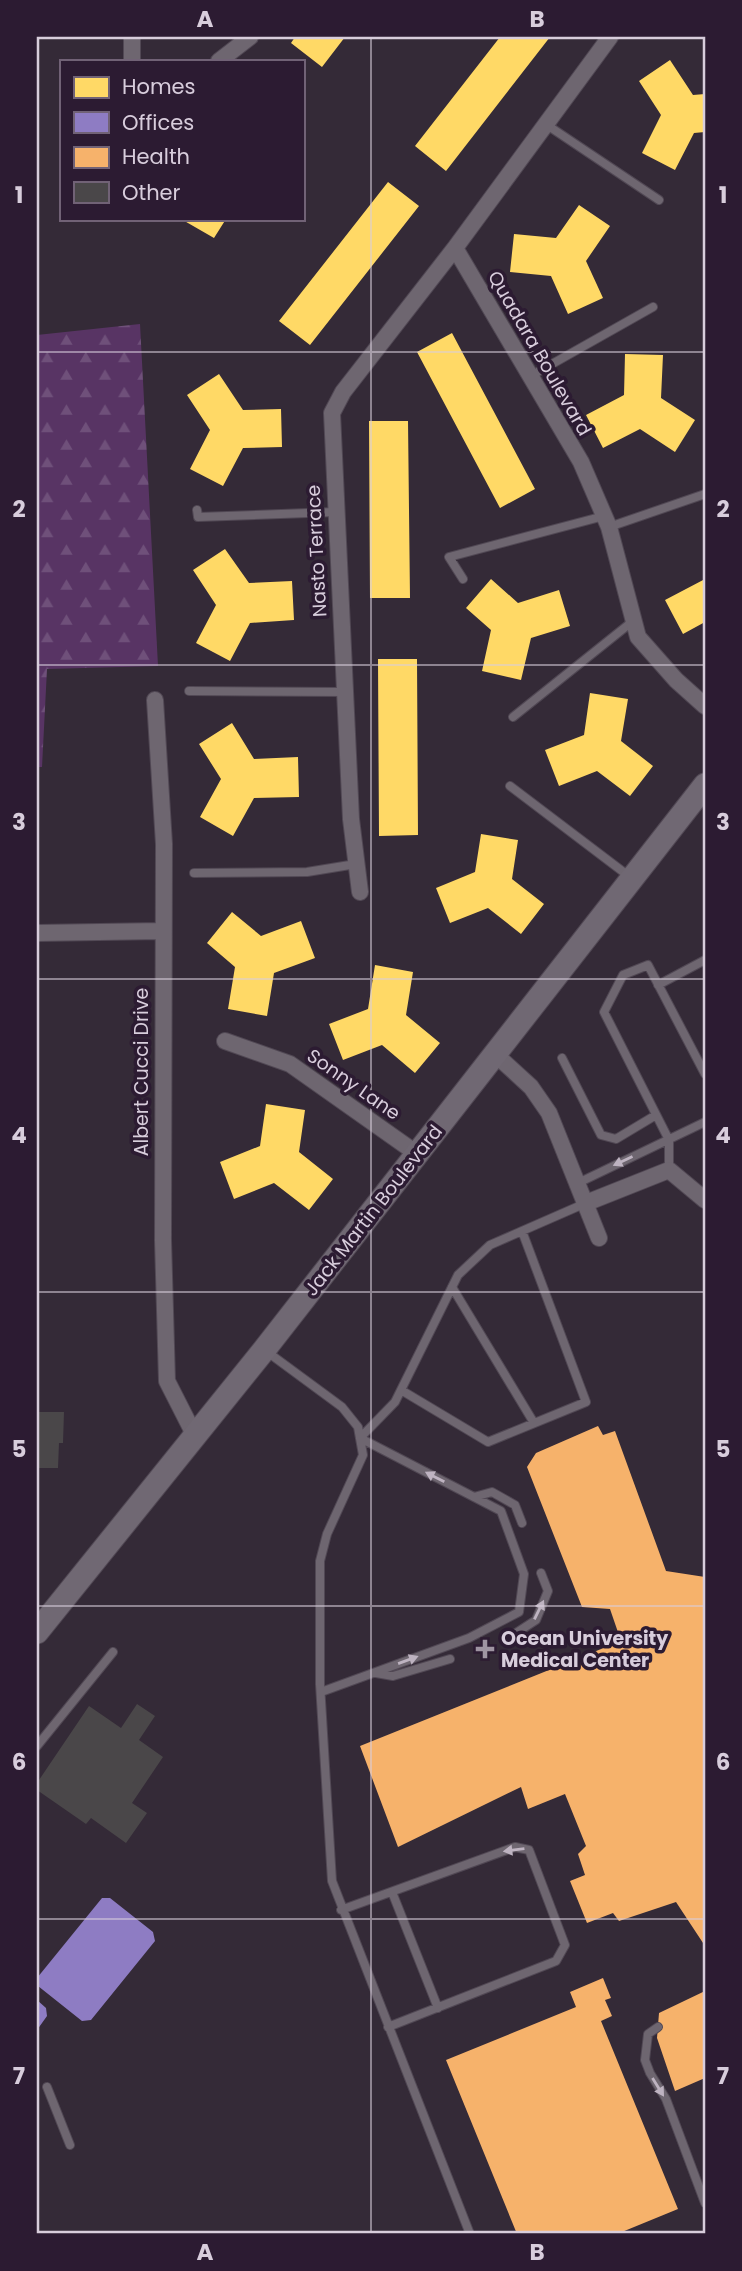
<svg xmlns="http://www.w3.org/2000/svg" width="742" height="2271" font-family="Poppins,sans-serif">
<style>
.forest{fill:url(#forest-firs)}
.homes{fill:#ffd966}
.offices{fill:#8e7cc3}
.health{fill:#f6b26b}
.building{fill:#4a4749}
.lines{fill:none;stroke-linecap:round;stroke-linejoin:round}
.lane-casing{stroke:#514854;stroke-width:10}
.street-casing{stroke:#514854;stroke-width:18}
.secondary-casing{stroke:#514854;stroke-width:25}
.lane{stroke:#6e6670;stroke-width:8}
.street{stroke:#6e6670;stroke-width:16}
.secondary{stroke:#706873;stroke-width:23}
.oneway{fill:#beb3c1}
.grid{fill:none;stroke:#d8cddc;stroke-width:2;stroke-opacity:0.55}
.poi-dot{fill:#9f94a2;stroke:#2c1b32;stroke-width:2.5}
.labels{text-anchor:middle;stroke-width:7;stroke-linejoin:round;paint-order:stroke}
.street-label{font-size:19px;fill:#d8cddc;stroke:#2c1b32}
.poi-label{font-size:19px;font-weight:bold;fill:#d8cddc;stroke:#2c1b32;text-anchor:start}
.neatline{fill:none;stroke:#d8cddc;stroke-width:2.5}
.grid-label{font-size:23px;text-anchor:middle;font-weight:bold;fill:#d8cddc}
</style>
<defs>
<pattern id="forest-firs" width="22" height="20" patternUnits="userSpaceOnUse" patternTransform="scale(1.75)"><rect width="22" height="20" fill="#583464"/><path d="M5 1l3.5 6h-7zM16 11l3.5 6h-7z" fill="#6f507a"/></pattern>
</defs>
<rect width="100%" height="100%" fill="#342a37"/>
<path class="forest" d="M140 324 158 666 47 669 42 767H37V335Z"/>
<path class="homes" d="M295 37H345L322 67 291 43Z
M500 37H550L446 171 415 146Z
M670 60 693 95 705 94V132L694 133 675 170 642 153 661 115 639 81Z
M388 182 419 206 310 345 279 321Z
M579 205 610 226 586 261 603 298 568 314 551 276 510 272 514 234 556 238Z
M181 219H226L214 238Z
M452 333 535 489 500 508 417 352Z
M625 354 663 355 661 398 695 420 675 452 640 429 603 448 586 415 624 395Z
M219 374 243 410 281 409 282 447 243 448 223 486 190 469 210 430 187 395Z
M369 421H408L410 598H370Z
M225 549 249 583 292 581 294 620 250 623 230 661 196 643 216 605 193 570Z
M491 579 518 603 559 590 570 626 531 638 521 680 482 671 491 630 466 608Z
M705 579V622L683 634 665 600Z
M378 659H417L418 835 379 836Z
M590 693 628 699 621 741 653 766 630 796 597 771 559 786 545 750 584 735Z
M232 723 254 759 298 757 299 797 254 798 233 836 200 817 221 779 199 744Z
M481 834 518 840 512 879 544 904 521 934 488 908 450 923 436 888 475 872Z
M232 912 261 936 301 921 315 958 274 973 267 1016 228 1009 235 967 207 943Z
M375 965 413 972 406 1015 440 1043 415 1073 382 1045 343 1060 329 1024 368 1009Z
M266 1104 305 1110 299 1152 333 1179 309 1210 274 1183 234 1199 220 1162 260 1146Z"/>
<path class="offices" d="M102 1898H110L153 1932 155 1941 91 2020 82 2021 38 1986 37 1978Z
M37 2000 46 2008 47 2016 37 2030Z"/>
<path class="health" d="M598 1426 603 1435 615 1431 666 1571 705 1577V1946L676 1902 619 1921 613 1913 587 1923 570 1881 585 1875 578 1854 586 1846 565 1794 528 1809 521 1787 398 1847 360 1746 621 1641 610 1609 582 1607 527 1467 536 1453Z
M603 1978 611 1998 605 2000 612 2016 601 2021 678 2209 617 2234H517L446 2060 576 2007 570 1992Z
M705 1991V2078L675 2091 657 2038 659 2013Z"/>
<path class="building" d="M37 1412H64L63 1443H59L58 1468H37Z
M137 1704 155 1716 139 1740 163 1757 132 1803 147 1813 126 1843 91 1818 86 1824 37 1790V1783L89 1706 121 1728Z"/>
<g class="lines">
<defs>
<path id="lane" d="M544 123 659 200
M529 377 653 307
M197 510 198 517 335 512
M609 527 705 494
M463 579 449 557 604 516
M189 691 344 692
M513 717 633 621
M510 786 630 877
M194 873 307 872 356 864
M658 985 705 960
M562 1058 601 1135 616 1139 656 1115
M669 1170V1140L604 1012 623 975 648 965 705 1074
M578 1183 705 1122
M452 1287 534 1423
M266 1351 342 1407 358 1427 363 1455 327 1534 320 1561V1684L332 1881 470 2234
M401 1390 488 1442 586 1402 522 1231
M474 1497 492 1492 515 1505 522 1523
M510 1637 536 1620 548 1591 541 1573
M376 1673 393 1676 450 1659
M321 1692 469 1638 519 1612 524 1574 501 1511 360 1438 395 1402 458 1275 490 1245 586 1203
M37 1746 113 1652
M392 1892 438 2008
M341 1910 515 1847 529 1850 565 1945 556 1961 388 2027
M658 2027 648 2034 645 2060 650 2073 666 2099 705 2203
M47 2087 70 2145"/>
<path id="street" d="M132 37V61
M610 37 455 248 581 462 609 527 638 637 676 680 705 706
M219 61 250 37
M155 700 164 844 163 1240 167 1381 195 1436
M360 892 351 819 332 413 343 392 455 248
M37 933 161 931
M225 1041 290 1064 416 1153
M495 1054 531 1087 549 1113 599 1238
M586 1203 669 1170 705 1200"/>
<path id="secondary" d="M37 1632 264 1350 705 785"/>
</defs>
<use href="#lane" class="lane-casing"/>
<use href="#street" class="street-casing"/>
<use href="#secondary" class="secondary-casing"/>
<use href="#lane" class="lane"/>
<use href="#street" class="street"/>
<use href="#secondary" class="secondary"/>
</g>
<defs><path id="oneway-solid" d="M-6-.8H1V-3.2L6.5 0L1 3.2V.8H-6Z" transform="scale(1.75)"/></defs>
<g class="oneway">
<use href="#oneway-solid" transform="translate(623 1161) rotate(155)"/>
<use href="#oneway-solid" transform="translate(435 1477) rotate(-153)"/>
<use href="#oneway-solid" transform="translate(539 1610) rotate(-64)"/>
<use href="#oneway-solid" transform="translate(408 1660) rotate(-20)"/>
<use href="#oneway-solid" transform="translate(514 1850) rotate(173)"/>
<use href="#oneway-solid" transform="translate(658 2087) rotate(58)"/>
</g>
<path class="grid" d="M371 37V2234M37 352H705M37 665H705M37 979H705M37 1292H705M37 1606H705M37 1919H705"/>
<path class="poi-dot" d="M481.5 1638.5h7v7h7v7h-7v7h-7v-7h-7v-7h7z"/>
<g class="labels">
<g class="street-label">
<text transform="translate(540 353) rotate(60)" y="7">Quadara Boulevard</text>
<text transform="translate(316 551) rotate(-93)" y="7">Nasto Terrace</text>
<text transform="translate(141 1072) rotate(-90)" y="7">Albert Cucci Drive</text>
<text transform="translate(354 1084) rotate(35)" y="7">Sonny Lane</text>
<text transform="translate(373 1210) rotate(-52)" y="7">Jack Martin Boulevard</text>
</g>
<g class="poi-label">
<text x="501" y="1645">Ocean University<tspan x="501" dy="22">Medical Center</tspan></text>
</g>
</g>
<rect width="742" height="2271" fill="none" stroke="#2c1b32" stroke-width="77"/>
<rect x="60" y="60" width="245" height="161" fill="#2c1b32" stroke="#716276" stroke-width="2"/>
<rect x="74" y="77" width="35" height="21" fill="#ffd966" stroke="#716276" stroke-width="2"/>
<text x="122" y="94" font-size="21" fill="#d8cddc">Homes</text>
<rect x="74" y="112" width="35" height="21" fill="#8e7cc3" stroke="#716276" stroke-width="2"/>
<text x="122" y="130" font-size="21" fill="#d8cddc">Offices</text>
<rect x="74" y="147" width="35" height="21" fill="#f6b26b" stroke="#716276" stroke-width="2"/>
<text x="122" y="164" font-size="21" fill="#d8cddc">Health</text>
<rect x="74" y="182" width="35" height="21" fill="#4a4749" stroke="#716276" stroke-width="2"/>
<text x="122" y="200" font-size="21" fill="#d8cddc">Other</text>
<rect x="38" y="38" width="666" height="2194" class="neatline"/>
<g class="grid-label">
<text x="205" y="27">A</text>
<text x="537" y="27">B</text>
<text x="19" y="203">1</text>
<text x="723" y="203">1</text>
<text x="19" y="517">2</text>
<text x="723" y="517">2</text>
<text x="19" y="830">3</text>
<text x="723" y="830">3</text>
<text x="19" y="1143">4</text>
<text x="723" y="1143">4</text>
<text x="19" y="1457">5</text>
<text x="723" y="1457">5</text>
<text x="19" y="1770">6</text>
<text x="723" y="1770">6</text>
<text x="19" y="2084">7</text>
<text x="723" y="2084">7</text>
<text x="205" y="2260">A</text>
<text x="537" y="2260">B</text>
</g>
</svg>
